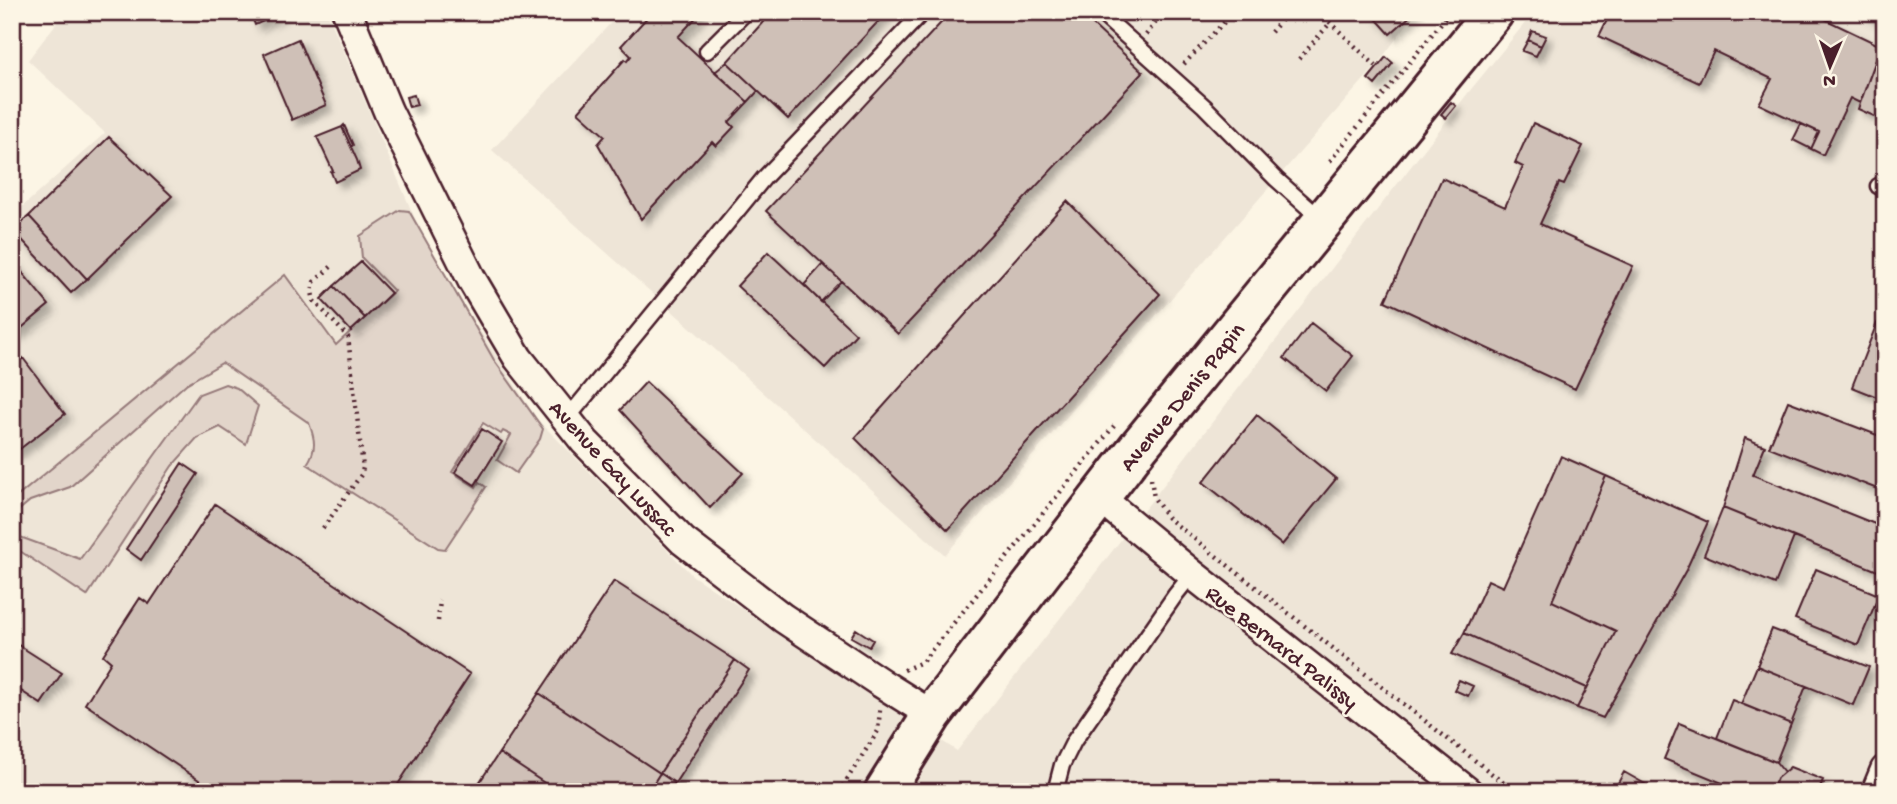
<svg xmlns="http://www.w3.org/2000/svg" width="1897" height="804" font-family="'Gochi Hand',sans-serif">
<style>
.built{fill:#eee5d7}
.green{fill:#e2d5ca;stroke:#967a7a;stroke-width:2}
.building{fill:#cfc0b7;stroke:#4a1f2b;stroke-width:2;filter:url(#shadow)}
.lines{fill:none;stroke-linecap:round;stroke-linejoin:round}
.service-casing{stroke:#4a1f2b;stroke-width:19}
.minor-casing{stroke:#4a1f2b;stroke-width:33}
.secondary-casing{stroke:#4a1f2b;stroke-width:44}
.path{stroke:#4a1f2b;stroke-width:4.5;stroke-dasharray:2 5;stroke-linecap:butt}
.service{stroke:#fcf5e5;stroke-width:14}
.minor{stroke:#fcf5e5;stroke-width:28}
.secondary{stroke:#fcf5e5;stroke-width:38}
.labels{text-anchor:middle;stroke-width:5;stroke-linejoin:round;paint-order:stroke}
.street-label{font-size:23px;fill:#4a1f2b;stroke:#fcf5e5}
</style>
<defs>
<filter id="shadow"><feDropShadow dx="6" dy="6" stdDeviation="3.5" flood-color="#0004"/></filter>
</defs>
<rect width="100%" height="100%" fill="#fcf5e5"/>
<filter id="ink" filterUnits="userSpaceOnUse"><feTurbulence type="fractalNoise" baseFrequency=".0143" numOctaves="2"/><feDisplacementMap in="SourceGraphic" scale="14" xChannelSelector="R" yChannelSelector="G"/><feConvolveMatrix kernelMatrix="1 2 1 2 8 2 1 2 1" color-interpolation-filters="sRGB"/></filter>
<g filter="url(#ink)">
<path class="built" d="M65 12H327L429 252 537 419 693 576 957 751 1468 93 1534 12H1885V792H12V216L105 133 28 60Z
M621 12H1416L1376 66 945 555 492 150Z"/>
<path class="green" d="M400 210 409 211 494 360 543 429 540 439 516 473 497 460 511 435 503 431 501 434 483 423 452 472 476 487 479 482 486 487 445 549 438 548 307 464C317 449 315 439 309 423L222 363 186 384 70 487 30 501 12 516V501L285 275 336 345 394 291 362 258 360 236Z
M225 384 237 388 258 406 246 444 220 427 197 438 172 466 87 596 20 551 12 562V534L80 559 199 394Z"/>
<path class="building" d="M250 12H283L255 25Z
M652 12H701L678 37 748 102 729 122 734 127 716 146 712 142 641 219 598 144 605 136 578 112 625 59 627 61 631 56 621 46Z
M772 12H887L788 119 727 62Z
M951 12H1079L1143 72 898 334 766 211Z
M1370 12H1415L1390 34Z
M1611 12H1810L1881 46 1860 103 1850 98 1823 155 1811 149 1819 132 1759 104 1772 79 1714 51 1699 83 1599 36Z
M1860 12H1885V24Z
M1532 31 1546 36 1541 46 1528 40Z
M298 39 326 105 292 120 264 54Z
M1528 40 1541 46 1536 56 1522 51Z
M1879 52 1885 55V121L1858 109Z
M1386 57 1393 63 1375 85 1368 79Z
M727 62 758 91 748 102 715 72Z
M414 95 417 105 409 107 406 97Z
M1451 102 1456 106 1446 118 1441 114Z
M1533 123 1583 146 1564 185 1559 183 1540 224 1633 266 1575 389 1385 301 1442 178 1505 207 1523 167 1515 163Z
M1801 124 1819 132 1811 149 1793 140Z
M344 125 353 145 351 147 342 127Z
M342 127 357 160 360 170 335 182 331 172 333 171 317 137Z
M109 137 172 196 87 279 29 216Z
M1067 201 1160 294 948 530 855 438Z
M29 216 87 279 71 293 13 230Z
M768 252 856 334 825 368 737 286Z
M12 260 49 305 12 336Z
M361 262 391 293 365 318 334 286Z
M823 264 841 281 821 302 804 285Z
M334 286 365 318 351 331 321 299Z
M1311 323 1353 356 1326 391 1284 358Z
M1877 323 1885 326V400L1852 387Z
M23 358 65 414 12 455V366Z
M646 382 743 473 710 508 620 410Z
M1788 401 1885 438V492L1769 447Z
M1257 415 1336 479 1282 545 1203 482Z
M482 429 502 442 475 485 455 472Z
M1745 438 1765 446 1753 475 1885 528V574L1723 508Z
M1561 456 1606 476 1552 601 1616 631 1587 688 1464 633 1488 580 1503 587Z
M182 463 198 474 141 560 126 549Z
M1606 476 1708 522 1686 570 1603 718 1577 708 1616 631 1552 601Z
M215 504 470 674 393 792H217L85 704 111 662 103 655 140 598 149 604Z
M1723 508 1794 537 1775 584 1704 555Z
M1816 569 1879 595 1858 645 1795 619Z
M614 581 735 660 660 773 539 693Z
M856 629 873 640 869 647 851 637Z
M1772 629 1869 667 1853 705 1757 666Z
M1464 633 1587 688 1577 708 1452 654Z
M12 641 62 673 41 704 12 685Z
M735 660 749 670 675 783 660 773Z
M1757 666 1806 686 1791 724 1741 704Z
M1459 680 1473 686 1468 696 1454 690Z
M539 693 660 773 648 792H558L499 753Z
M1732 700 1791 724 1776 762 1717 738Z
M1679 723 1776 762 1784 772 1777 778 1772 792H1744L1664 759Z
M499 753 558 792H473Z
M1790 767 1823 780 1818 792H1772L1777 778Z
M1624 772 1659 792H1613Z
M660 773 675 783 669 792H648Z
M12 780 29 792H12Z"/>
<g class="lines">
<defs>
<path id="service" d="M1099 12 1204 106 1276 179 1322 220
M707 51 746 12
M1878 186 1885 189
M566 420 764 178 923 12
M1055 792 1062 765 1074 741 1176 594 1192 574"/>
<path id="minor" d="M347 12 388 111 472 280 518 358 585 442 683 541 783 618 881 683 932 715
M1100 498 1192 574 1468 792
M1876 792 1885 770"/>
<path id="secondary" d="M884 792 932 715 1140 445 1494 12"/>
</defs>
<use href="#service" class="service-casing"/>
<use href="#minor" class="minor-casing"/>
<use href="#secondary" class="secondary-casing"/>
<path class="path" d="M1319 12 1376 66
M1271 32 1286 15 1292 12
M1146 35 1164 12
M1299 59 1330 23
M1184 64 1234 12
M1330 161 1450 12
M1151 479 1154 498 1168 518 1515 792
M323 528 361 475 363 468 348 337 314 301 312 292 314 282 332 266
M438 621 440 600
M904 670 922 662 1114 426
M839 792 878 731 880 710"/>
<use href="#service" class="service"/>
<use href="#minor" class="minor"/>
<use href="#secondary" class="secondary"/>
</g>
</g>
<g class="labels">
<g class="street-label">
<text transform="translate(1181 396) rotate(-51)" y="8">Avenue Denis Papin</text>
<text transform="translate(614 467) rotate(47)" y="8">Avenue Gay Lussac</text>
<text transform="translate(1283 646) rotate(38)" y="8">Rue Bernard Palissy</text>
</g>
</g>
<rect width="1897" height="804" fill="none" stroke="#fcf5e5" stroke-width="42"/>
<rect x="21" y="21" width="1855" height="762" fill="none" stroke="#4a1f2b" stroke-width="2.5" filter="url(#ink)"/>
<g transform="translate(1830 66) rotate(182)" stroke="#fcf5e5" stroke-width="5" paint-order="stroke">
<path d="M0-5L12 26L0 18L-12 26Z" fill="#4a1f2b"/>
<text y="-10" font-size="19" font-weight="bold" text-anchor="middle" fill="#4a1f2b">N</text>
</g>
</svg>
